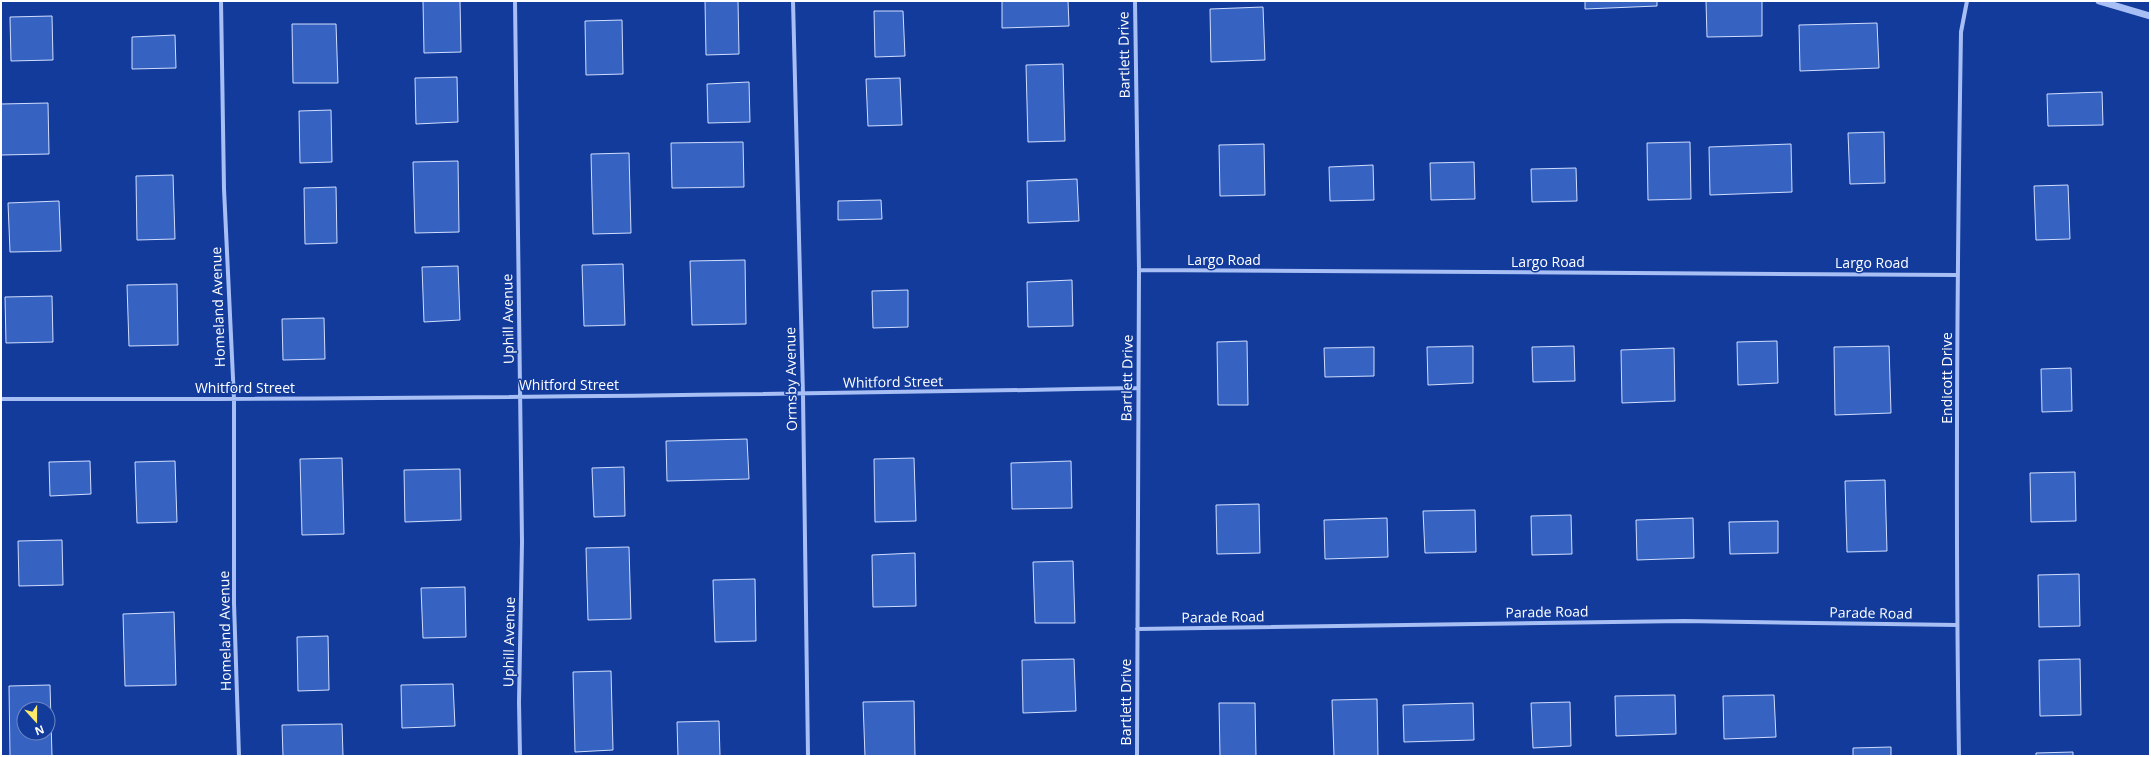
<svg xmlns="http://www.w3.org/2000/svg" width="2151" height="757" font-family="'Open Sans',sans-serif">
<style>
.building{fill:#3662c2;stroke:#d0defe;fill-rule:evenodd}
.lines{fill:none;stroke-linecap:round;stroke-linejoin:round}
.minor{stroke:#a7bff4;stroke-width:4}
.tertiary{stroke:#a7bff4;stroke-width:7}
.labels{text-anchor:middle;stroke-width:3;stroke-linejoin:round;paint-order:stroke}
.street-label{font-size:14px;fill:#fff;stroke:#123b9c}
</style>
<rect width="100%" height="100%" fill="#123b9c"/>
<path class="building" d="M423 1H460L461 52 424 53Z
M705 1H738L739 54 706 55Z
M1002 1H1068L1069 26 1002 28Z
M1585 1H1657V6L1585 9Z
M1706 1H1762V36L1707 37Z
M1263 7 1265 60 1211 62 1210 9Z
M874 11H903L905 56 875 57Z
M52 16 53 60 11 61 10 17Z
M622 20 623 74 586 75 585 21Z
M1877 23 1879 68 1800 71 1799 25Z
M292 24H336L338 83H293Z
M175 35 176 68 132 69V37Z
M1063 64 1065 141 1028 142 1026 65Z
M457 77 458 122 416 124 415 78Z
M900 78 902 125 868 126 866 79Z
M749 82 750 122 708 123 707 84Z
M2102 92 2103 125 2048 126 2047 94Z
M48 103 49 154 1 155V104Z
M331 110 332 162 300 163 299 111Z
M1884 132 1885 183 1850 184 1848 133Z
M743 142 744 187 672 188 671 143Z
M1690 142 1691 199 1648 200 1647 143Z
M1264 144 1265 195 1220 196 1219 145Z
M1791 144 1792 192 1710 195 1709 147Z
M629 153 631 233 593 234 591 154Z
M458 161 459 232 415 233 413 162Z
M1474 162 1475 199 1431 200 1430 163Z
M1373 165 1374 200 1330 201 1329 167Z
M1576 168 1577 201 1532 202 1531 169Z
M173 175 175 239 137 240 136 176Z
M1077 179 1079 221 1028 223 1027 181Z
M2068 185 2070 239 2036 240 2034 186Z
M336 187 337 243 305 244 304 188Z
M881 200 882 219 838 220V201Z
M59 201 61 251 10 252 8 203Z
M745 260 746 324 692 325 690 261Z
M623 264 625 325 584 326 582 265Z
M458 266 460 320 424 322 422 267Z
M1072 280 1073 326 1028 327 1027 282Z
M177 284 178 345 129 346 127 285Z
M908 290V327L873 328 872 291Z
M52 296 53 342 6 343 5 297Z
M324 318 325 359 283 360 282 319Z
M1247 341 1248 405H1218L1217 342Z
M1777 341 1778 383 1738 385 1737 342Z
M1473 346V383L1428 385 1427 347Z
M1574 346 1575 381 1533 382 1532 347Z
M1889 346 1891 413 1835 415 1834 347Z
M1374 347V376L1325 377 1324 348Z
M1674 348 1675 401 1622 403 1621 350Z
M2071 368 2072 411 2042 412 2041 369Z
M747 439 749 479 667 481 666 441Z
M342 458 344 534 302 535 300 459Z
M914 458 916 521 875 522 874 459Z
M90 461 91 494 50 496 49 462Z
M175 461 177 522 137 523 135 462Z
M1071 461 1072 508 1012 509 1011 463Z
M624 467 625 516 594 517 592 468Z
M460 469 461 520 405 522 404 470Z
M2075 472 2076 521 2031 522 2030 473Z
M1885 480 1887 551 1847 552 1845 481Z
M1259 504 1260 553 1217 554 1216 505Z
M1475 510 1476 552 1425 553 1423 511Z
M1571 515 1572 554 1532 555 1531 516Z
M1387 518 1388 557 1325 559 1324 520Z
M1693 518 1694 558 1637 560 1636 520Z
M1778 521V553L1730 554 1729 522Z
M62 540 63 585 19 586 18 541Z
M629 547 631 619 588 620 586 548Z
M915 553 916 606 873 607 872 555Z
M1073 561 1075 623H1035L1033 562Z
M2079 574 2080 626 2039 627 2038 575Z
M755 579 756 641 715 642 713 580Z
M465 587 466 637 423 638 421 588Z
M174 612 176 685 125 686 123 614Z
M328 636 329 690 298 691 297 637Z
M1074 659 1076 711 1023 713 1022 660Z
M2080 659 2081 715 2040 716 2039 660Z
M611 671 613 750 575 752 573 672Z
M453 684 455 726 402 728 401 685Z
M50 685 52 756H10L9 686ZM24 709H48V733H24Z
M1675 695 1676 734 1616 736 1615 696Z
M1774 695 1776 737 1724 739 1723 696Z
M1377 699 1378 756H1334L1332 700Z
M914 701 915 756H865L863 702Z
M1570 702 1571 746 1533 748 1531 703Z
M1219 703H1255L1256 756H1220Z
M1473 703 1474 740 1404 742 1403 705Z
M719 721 720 756H678L677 722Z
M342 724 343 756H283L282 725Z
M1891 747V756H1853V748Z
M2073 752V756H2036V753Z"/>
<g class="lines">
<path class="minor" d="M221 1 224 189 234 399V603L239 756
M515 1 522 542 519 702 520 756
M793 1 803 395 808 756
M1135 1 1139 270 1137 756
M1139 270 1957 275
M1 399C380 400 759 395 1137 388
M1137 629 1684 621 1957 625
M1959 756C1955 515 1957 273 1961 32L1967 1"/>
<path class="tertiary" d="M2099 1 2150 16"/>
</g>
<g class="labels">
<g class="street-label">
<text transform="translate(1124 55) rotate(-91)" y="5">Bartlett Drive</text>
<text x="1224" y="265">Largo Road</text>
<text x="1548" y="267">Largo Road</text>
<text x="1872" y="268">Largo Road</text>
<text transform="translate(218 307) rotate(-92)" y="5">Homeland Avenue</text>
<text transform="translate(508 319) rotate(-91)" y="5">Uphill Avenue</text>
<text transform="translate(1127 378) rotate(-89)" y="5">Bartlett Drive</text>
<text transform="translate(1947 378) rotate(-90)" y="5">Endicott Drive</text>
<text transform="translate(791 379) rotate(-91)" y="5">Ormsby Avenue</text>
<text transform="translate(893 382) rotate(-1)" y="5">Whitford Street</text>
<text x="569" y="390">Whitford Street</text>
<text x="245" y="393">Whitford Street</text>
<text transform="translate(1547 612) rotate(-1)" y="5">Parade Road</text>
<text transform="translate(1871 613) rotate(1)" y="5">Parade Road</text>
<text transform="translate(1223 617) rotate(-1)" y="5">Parade Road</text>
<text transform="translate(225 631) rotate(-91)" y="5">Homeland Avenue</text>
<text transform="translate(509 642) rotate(-89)" y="5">Uphill Avenue</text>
<text transform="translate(1126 702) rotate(-90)" y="5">Bartlett Drive</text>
</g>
</g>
<rect width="2151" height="757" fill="none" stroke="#ffffff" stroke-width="4"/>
<g transform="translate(36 721) rotate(159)"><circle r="19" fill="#123b9c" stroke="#7189c4"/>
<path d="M0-3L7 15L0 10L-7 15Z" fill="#ffe96a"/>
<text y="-6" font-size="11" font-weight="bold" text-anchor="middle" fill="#ffffff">N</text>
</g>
</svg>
